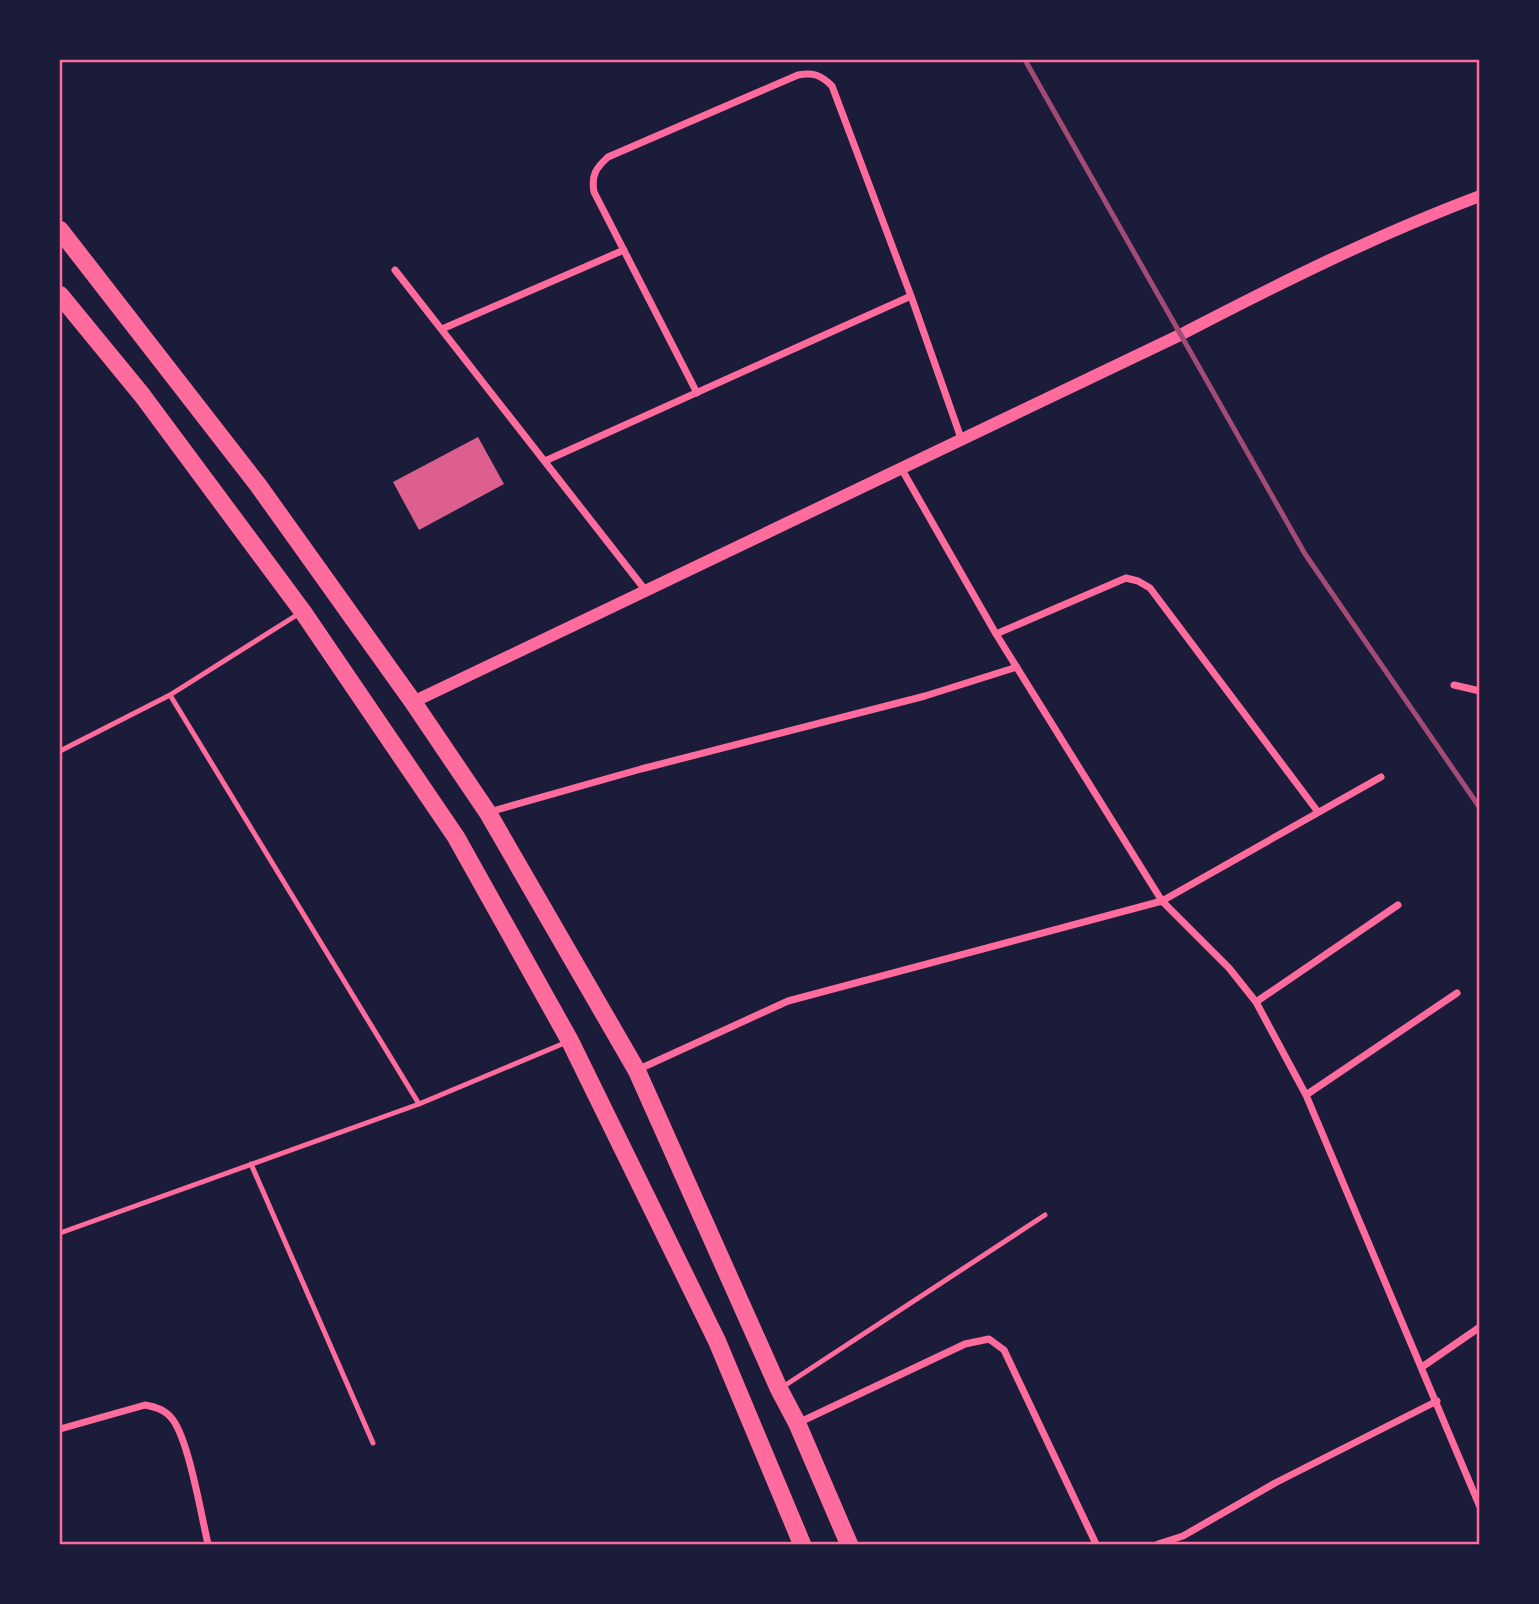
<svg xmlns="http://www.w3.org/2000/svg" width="1539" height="1604" font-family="'Public Sans',sans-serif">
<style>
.building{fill:#dd5f8e}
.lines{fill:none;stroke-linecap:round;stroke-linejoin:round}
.service{stroke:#ff6b9d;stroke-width:5}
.minor{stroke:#ff6b9d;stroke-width:7}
.tertiary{stroke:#ff6b9d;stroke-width:12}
.primary{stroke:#ff6b9d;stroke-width:18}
.rail{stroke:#a44b75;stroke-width:5}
.neatline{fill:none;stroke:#ff6b9d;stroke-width:2.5}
</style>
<rect width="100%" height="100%" fill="#1b1b3a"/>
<path class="building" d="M478 437 504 484 419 530 393 482Z"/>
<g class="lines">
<path class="service" d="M170 695 419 1104
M60 751 170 695 300 613
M251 1164 373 1443
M60 1233 419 1104 567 1042
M781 1388 1045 1215"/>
<path class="minor" d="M395 270 646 591
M442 329 624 250
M697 393 594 192C591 175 596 168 608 157L798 75C813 72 821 75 832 86L911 296 961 438
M545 461 911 296
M901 468 996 634 1162 901 1229 968 1256 1002 1306 1095 1480 1507
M996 634 1126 578 1138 581 1150 588 1318 812
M1454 685 1480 691
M489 812 641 769 925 696 1017 667
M1256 1002 1398 905
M637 1070 788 1001 1162 901 1381 777
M1306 1095 1457 993
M1422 1367 1480 1327
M798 1423 965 1344 989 1339 1004 1350 1096 1544
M60 1429 145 1405C156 1407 166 1410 173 1420 189 1442 201 1514 208 1544
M1158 1544 1183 1536 1275 1483 1437 1401"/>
<path class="tertiary" d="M413 702 1180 335C1278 284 1376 235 1480 196"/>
<path class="primary" d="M60 230 258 485 413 702 488 813 637 1071 779 1389 797 1423 849 1544
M60 295 142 395 303 612 456 837 570 1041 717 1341 802 1544"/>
<path class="rail" d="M1025 60 1305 554 1480 808"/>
</g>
<rect width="1539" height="1604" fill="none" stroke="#1b1b3a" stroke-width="122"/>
<rect x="61" y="61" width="1417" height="1482" class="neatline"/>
</svg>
